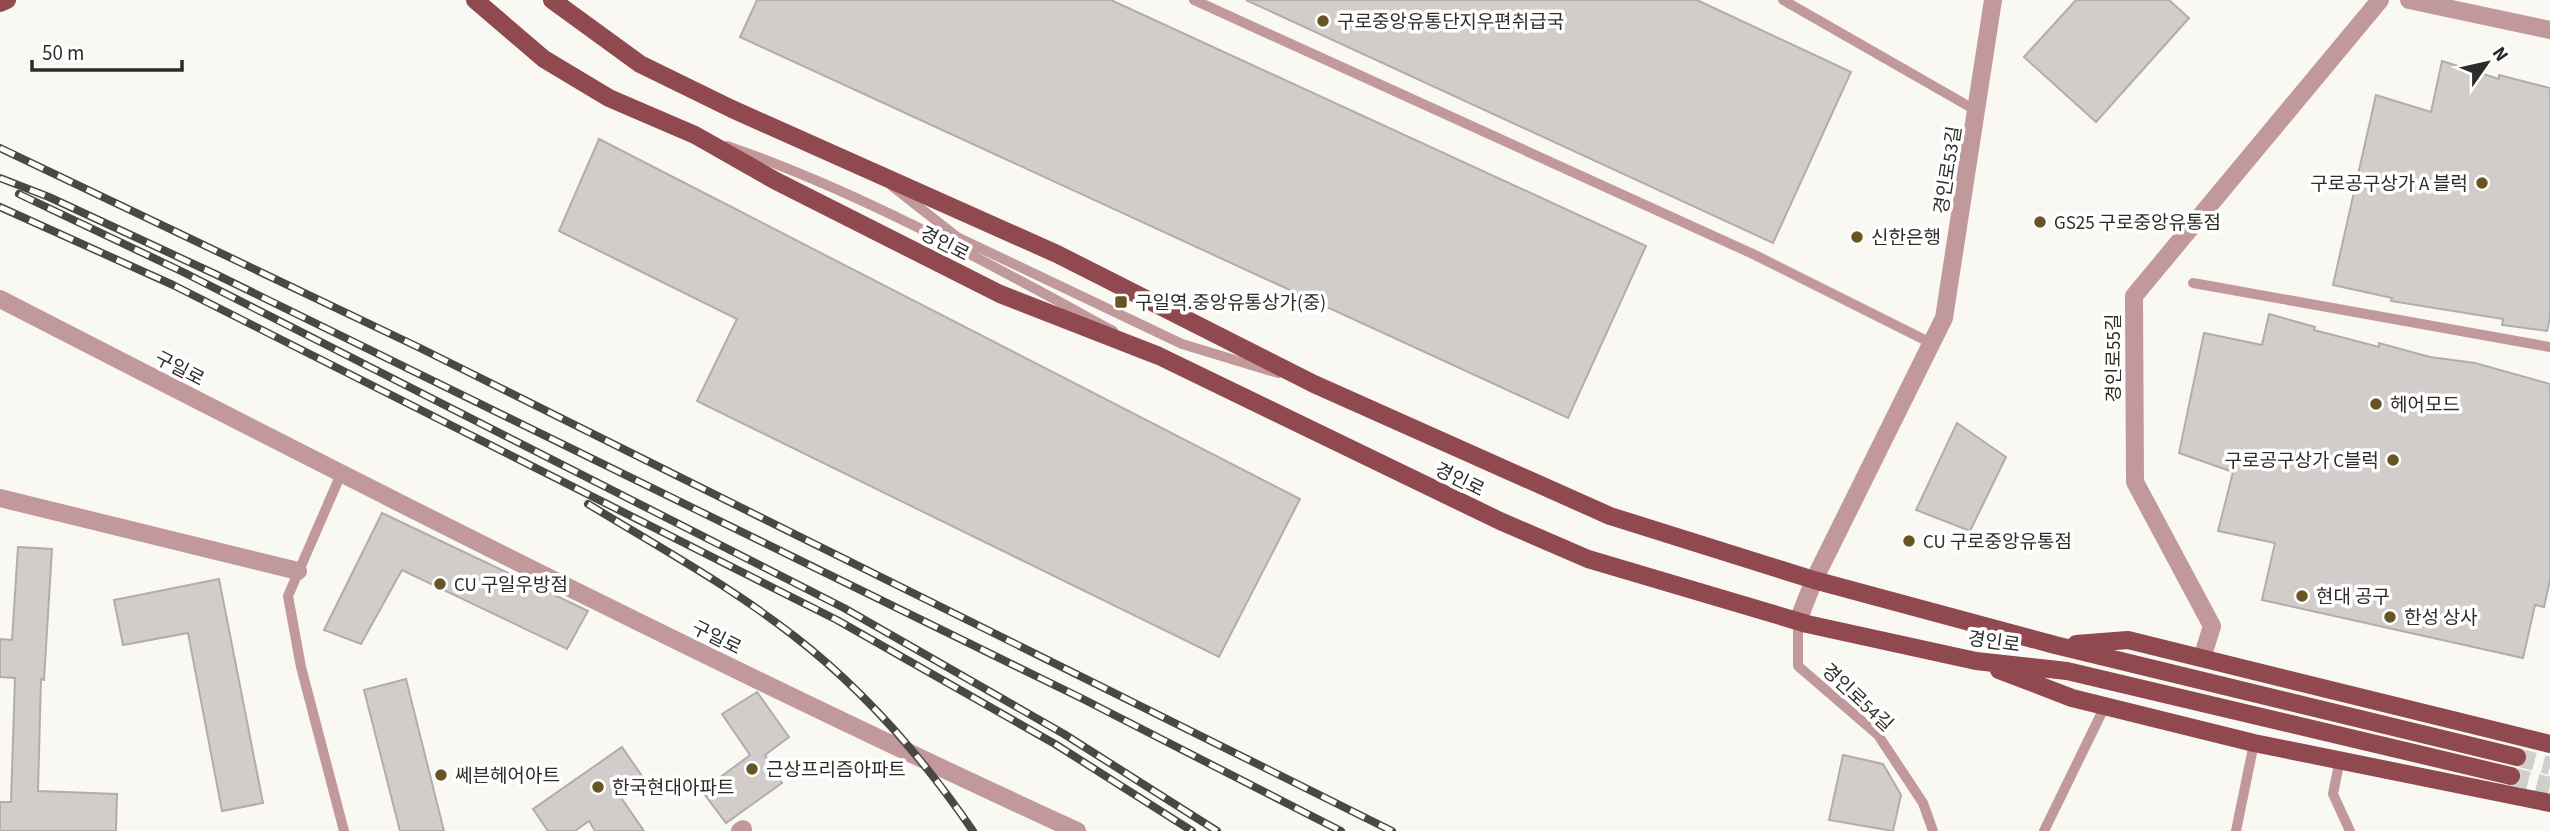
<svg xmlns="http://www.w3.org/2000/svg" width="2550" height="831" font-family="'Source Sans 3','Noto Sans KR',sans-serif">
<style>
.building{fill:#d2cccb;stroke:#b2acab;stroke-width:2}
.lines{fill:none;stroke-linecap:round;stroke-linejoin:round}
.primary-tunnel{stroke:#d0cfcb;stroke-width:18;stroke-dasharray:18 9;stroke-linecap:butt}
.service{stroke:#c2999b;stroke-width:10}
.minor{stroke:#c2999b;stroke-width:18}
.primary{stroke:#8f494f;stroke-width:18}
.rail-casing{stroke:#484845;stroke-width:8}
.rail{stroke:#fff;stroke-width:5;stroke-dasharray:16;stroke-linecap:butt}
.poi-dot{fill:#695423;stroke:#fff;stroke-width:2.5}
.labels{text-anchor:middle;stroke-width:7;stroke-linejoin:round;paint-order:stroke}
.poi-label{font-size:19px;fill:#2c2c2a;stroke:#fff;text-anchor:start}
.street-label{font-size:19px;fill:#2c2c2a;stroke:#fff}
</style>
<rect width="100%" height="100%" fill="#f9f8f3"/>
<path class="building" d="M757 0H1111L1646 246 1568 418 740 37Z
M1246 0H1697L1851 72 1773 243Z
M2076 0H2169L2189 18 2096 122 2024 57Z
M2442 61 2499 79V75L2550 88V318L2547 331 2502 325 2503 319 2391 301 2392 298 2333 285 2376 95 2431 112Z
M599 139 1300 499 1219 657 697 401 737 319 559 231Z
M2269 314 2315 327 2314 330 2379 347V343L2430 357 2475 363 2550 384V580L2544 607 2535 605 2523 658 2262 600 2275 543 2218 531 2233 472 2179 453 2204 333 2262 345Z
M1957 423 2006 457 1970 531 1916 510Z
M382 513 588 611 567 649 402 570 361 644 324 630Z
M18 547 52 549 44 680 41 679 38 791 117 794 116 831H0V802H11L15 678 0 677V639L12 640Z
M219 579 263 803 222 811 188 633 123 645 114 600Z
M406 679 444 831H400L364 690Z
M757 692 789 737 765 755 782 783 726 823 702 791 750 755 722 714Z
M622 747 644 779 620 796 644 831H595L589 821 575 831H548L533 809Z
M1843 755 1883 764 1901 795 1893 831 1829 820Z"/>
<g class="lines">
<path class="primary-tunnel" d="M2517 757 2550 766
M2511 776 2550 786"/>
<path class="service" d="M1194 0 1753 254 1933 344
M1783 0 1977 111
M727 146C861 192 988 263 1113 331
M892 186 957 237 1182 344 1278 373
M2193 283 2550 347
M341 474 288 596 301 667 344 831
M1798 621V666L1878 735 1923 803 1933 831
M2340 759 2333 794 2350 831
M2044 831 2105 706
M2236 831 2254 743"/>
<path class="minor" d="M2409 0 2550 30
M0 299C356 482 713 664 1077 831
M0 498 298 571
M1798 621 1814 580 1944 318 1993 0
M2202 658 2212 626 2135 482 2134 296 2380 0
M740 831 743 829"/>
<path class="primary" d="M475 0 544 59 609 98 695 135 776 181 1000 294 1159 356 1500 521 1588 559 1807 624 1976 661 2067 671 2511 776
M552 0 640 64 732 109 1057 254 1314 384 1610 516 1814 580 2055 645 2517 757
M0 3 7 0
M2076 644 2128 640 2550 744
M1999 670 2072 698 2254 743 2550 803"/>
<defs>
<path id="rail" d="M0 148 420 348 1392 831
M0 178 49 197 215 274 1083 699 1341 831
M19 194 183 272 844 608 1064 734 1217 831
M0 207 173 285 837 620 1055 744 1192 831
M588 504C657 546 730 586 794 636 864 690 923 758 973 831"/>
</defs>
<use href="#rail" class="rail-casing"/>
<use href="#rail" class="rail"/>
</g>
<g class="poi-dot">
<circle cx="1323" cy="21" r="7"/>
<circle cx="2482" cy="183" r="7"/>
<circle cx="2040" cy="222" r="7"/>
<circle cx="1857" cy="237" r="7"/>
<rect x="1114" y="295" width="14" height="14" rx="3.5"/>
<circle cx="2376" cy="404" r="7"/>
<circle cx="2393" cy="460" r="7"/>
<circle cx="1909" cy="541" r="7"/>
<circle cx="440" cy="584" r="7"/>
<circle cx="2302" cy="596" r="7"/>
<circle cx="2390" cy="617" r="7"/>
<circle cx="752" cy="769" r="7"/>
<circle cx="441" cy="775" r="7"/>
<circle cx="598" cy="787" r="7"/>
</g>
<g class="labels">
<g class="poi-label">
<text x="1337" y="28">구로중앙유통단지우편취급국</text>
<text x="2468" y="190" text-anchor="end">구로공구상가 A 블럭</text>
<text x="2054" y="229">GS25 구로중앙유통점</text>
<text x="1871" y="244">신한은행</text>
<text x="1135" y="309">구일역.중앙유통상가(중)</text>
<text x="2390" y="411">헤어모드</text>
<text x="2379" y="467" text-anchor="end">구로공구상가 C블럭</text>
<text x="1923" y="548">CU 구로중앙유통점</text>
<text x="454" y="591">CU 구일우방점</text>
<text x="2316" y="603">현대 공구</text>
<text x="2404" y="624">한성 상사</text>
<text x="766" y="776">근상프리즘아파트</text>
<text x="455" y="782">쎄븐헤어아트</text>
<text x="612" y="794">한국현대아파트</text>
</g>
<g class="street-label">
<text transform="translate(1947 170) rotate(-81)" y="7">경인로53길</text>
<text transform="translate(945 243) rotate(27)" y="7">경인로</text>
<text transform="translate(2113 358) rotate(-90)" y="7">경인로55길</text>
<text transform="translate(180 368) rotate(27)" y="7">구일로</text>
<text transform="translate(1460 479) rotate(26)" y="7">경인로</text>
<text transform="translate(717 637) rotate(26)" y="7">구일로</text>
<text transform="translate(1994 641) rotate(8)" y="7">경인로</text>
<text transform="translate(1858 697) rotate(43)" y="7">경인로54길</text>
</g>
</g>
<g transform="translate(2487 63) rotate(56)" stroke="#ffffff" stroke-width="5" paint-order="stroke">
<path d="M0-5L12 26L0 18L-12 26Z" fill="#2c2c2a"/>
<text y="-10" font-size="19" font-weight="bold" text-anchor="middle" fill="#2c2c2a">N</text>
</g>
<path d="M32 60v10h150v-10" fill="none" stroke="#2c2c2a" stroke-width="3.5"/>
<text x="42" y="60" font-size="21" fill="#2c2c2a" stroke="#ffffff" stroke-width="5" paint-order="stroke">50 m</text>
</svg>
